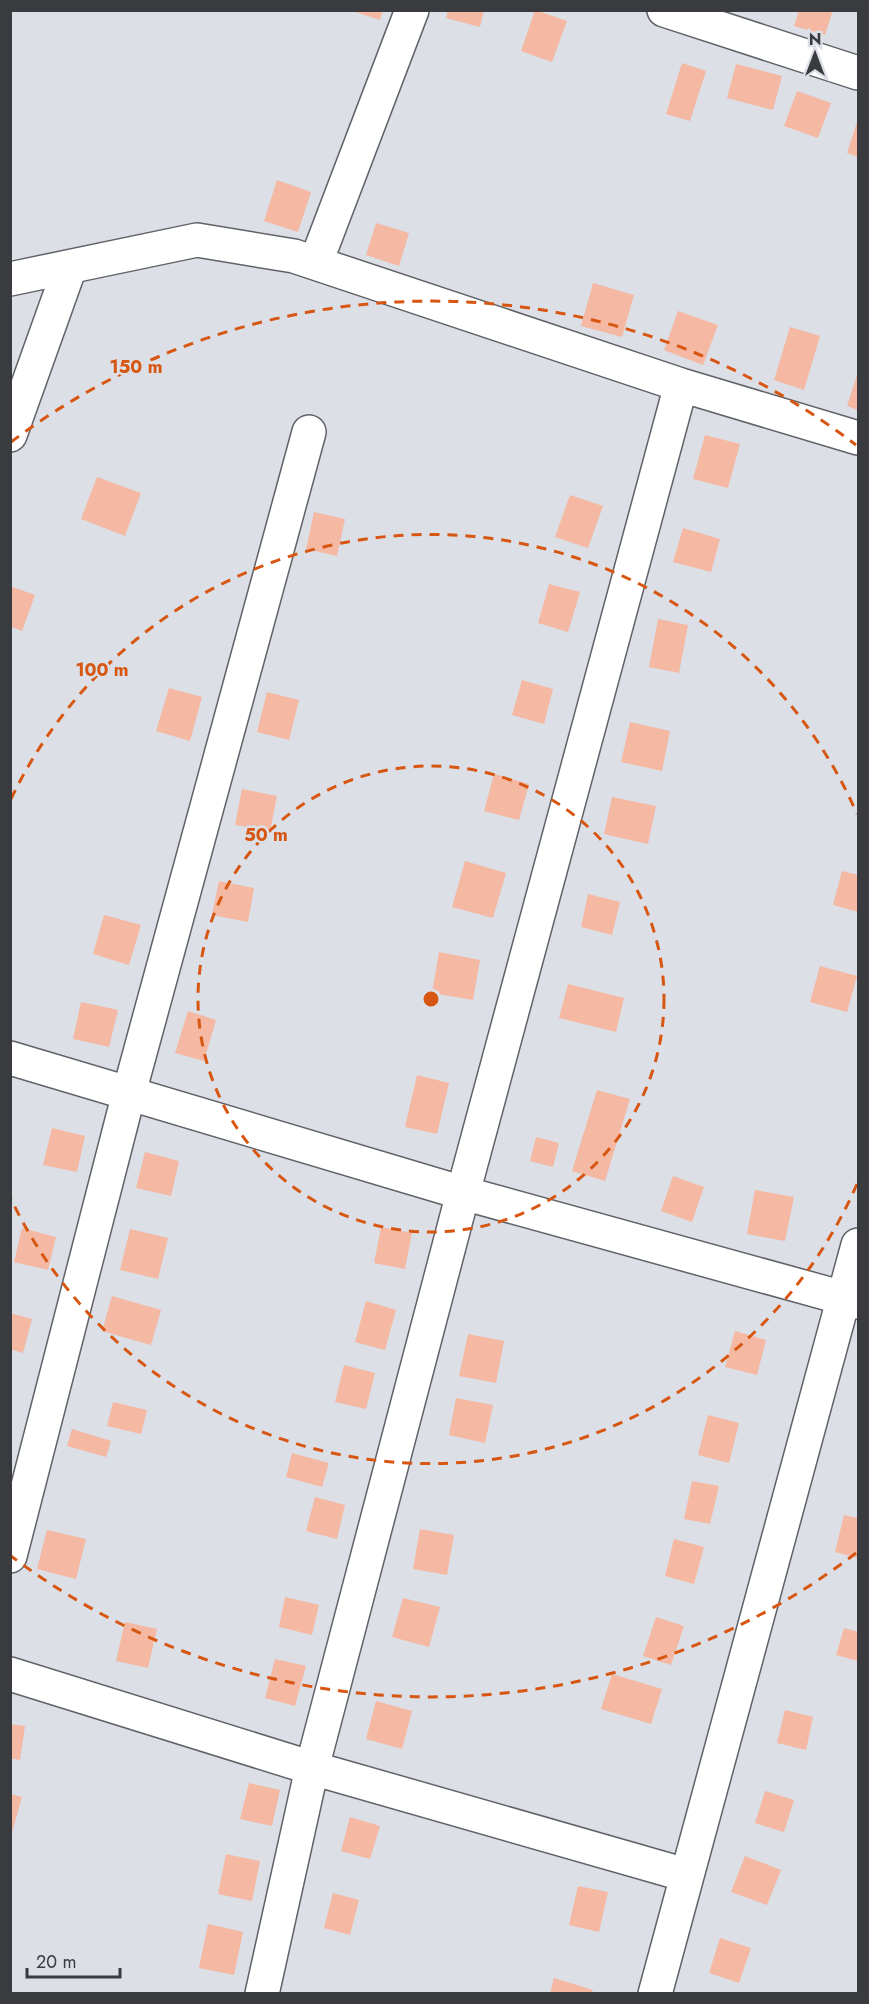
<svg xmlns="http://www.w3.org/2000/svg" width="869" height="2004" font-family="Jost,sans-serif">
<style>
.building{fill:#f4b8a3}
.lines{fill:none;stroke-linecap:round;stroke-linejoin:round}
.minor-casing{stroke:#5f6267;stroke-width:36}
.minor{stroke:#fff;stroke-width:33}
.ring{fill:none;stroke:#d75611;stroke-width:3;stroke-dasharray:10 8}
.centre{fill:#d75611;stroke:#dcdfe6;stroke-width:3}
.ring-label{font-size:18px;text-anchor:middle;font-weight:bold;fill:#d75611;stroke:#dcdfe6;stroke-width:5;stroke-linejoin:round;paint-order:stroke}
</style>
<rect width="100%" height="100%" fill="#dcdfe6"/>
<path class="building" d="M349 10H383L380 20Z
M448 10H484L480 27 446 18Z
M535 10 567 21 552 62 521 51Z
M799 10H833L825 35 794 26Z
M682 63 706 71 690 121 666 114Z
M736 64 782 76 773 110 727 98Z
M797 91 831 103 818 138 784 126Z
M858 119V157L847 153Z
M277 180 311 192 298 232 264 221Z
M376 223 409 233 399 266 366 255Z
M593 283 634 295 622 337 581 326Z
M678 311 718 325 703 365 664 350Z
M790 327 820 336 804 390 774 380Z
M858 372V410L847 406Z
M705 435 740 444 728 488 693 479Z
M97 477 141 493 125 536 81 519Z
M570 495 603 506 588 548 555 537Z
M314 512 345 519 337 556 306 549Z
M683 528 720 539 711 572 673 562Z
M549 584 580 592 568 632 538 623Z
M10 586 35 595 22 631 10 626Z
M658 619 688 625 679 673 649 667Z
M522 680 553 689 544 724 512 715Z
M169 688 202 697 190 741 156 731Z
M267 692 299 700 289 740 257 732Z
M630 722 670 731 662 771 621 762Z
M494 774 529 784 519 820 484 811Z
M242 789 277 796 270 831 235 825Z
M612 797 656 806 648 844 604 834Z
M465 861 506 873 493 918 452 907Z
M842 871 858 875V912L833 905Z
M219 881 254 888 248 922 212 915Z
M588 894 620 902 612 935 581 927Z
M104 915 141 925 129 965 93 954Z
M439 952 480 960 473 1000 432 993Z
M820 966 857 976 847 1012 810 1002Z
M568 984 624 998 616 1032 559 1018Z
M81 1002 118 1010 109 1047 73 1039Z
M188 1011 216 1020 204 1061 175 1053Z
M417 1075 449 1083 437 1134 405 1127Z
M597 1090 630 1099 605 1181 572 1171Z
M52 1128 85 1136 77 1172 43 1165Z
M536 1137 559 1143 553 1167 530 1161Z
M145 1152 179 1161 171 1196 136 1188Z
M673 1176 704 1187 692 1222 661 1211Z
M755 1190 794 1197 785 1241 747 1234Z
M381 1227 412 1233 405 1269 374 1263Z
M22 1228 56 1237 48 1270 14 1262Z
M130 1229 168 1238 158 1279 120 1270Z
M112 1296 161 1310 151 1345 102 1331Z
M366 1301 396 1310 385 1350 355 1342Z
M10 1313 32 1319 23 1353 10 1349Z
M735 1331 766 1340 757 1375 725 1367Z
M468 1334 504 1341 496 1383 459 1376Z
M344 1365 375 1373 366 1409 335 1402Z
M456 1398 493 1405 485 1443 449 1435Z
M113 1402 147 1410 141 1434 107 1426Z
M708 1415 739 1423 729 1463 698 1455Z
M72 1429 111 1441 106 1457 67 1446Z
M292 1453 329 1463 322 1487 286 1477Z
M692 1481 719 1486 710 1524 684 1519Z
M315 1497 345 1505 337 1539 306 1531Z
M844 1515 858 1518V1558L835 1552Z
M420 1529 454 1535 447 1575 413 1569Z
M47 1530 86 1539 76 1579 37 1569Z
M674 1539 704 1547 694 1584 665 1576Z
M285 1597 319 1605 312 1635 279 1627Z
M403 1598 440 1607 429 1647 392 1637Z
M656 1617 684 1626 671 1665 643 1656Z
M125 1622 157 1629 148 1668 116 1661Z
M844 1628 858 1632V1661L836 1655Z
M275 1659 306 1666 295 1706 265 1698Z
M612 1674 662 1689 651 1724 601 1709Z
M376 1701 412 1711 402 1749 366 1739Z
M785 1710 813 1717 806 1750 777 1743Z
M10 1724 25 1726 20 1760 10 1758Z
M249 1783 280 1790 272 1826 240 1819Z
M765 1791 794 1800 784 1832 755 1823Z
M10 1794 22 1797 11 1836H10Z
M350 1817 380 1826 370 1859 341 1851Z
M226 1854 260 1861 252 1901 218 1894Z
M745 1856 781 1870 767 1905 731 1892Z
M578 1886 608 1892 599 1932 569 1925Z
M333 1893 359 1900 350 1935 324 1928Z
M208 1924 243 1932 234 1975 199 1968Z
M720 1938 751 1948 739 1983 709 1973Z
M554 1978 593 1990 591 1994H550Z"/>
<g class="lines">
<defs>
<path id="minor" d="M664 10 858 73
M316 262 412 10
M10 279 197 240 294 256 681 385 858 438
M10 435 70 267
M10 1058 463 1193 858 1302
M10 1556 129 1093 309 432
M10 1674 312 1768 686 1875
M262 1994 312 1768 463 1193 681 385
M655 1994 858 1245"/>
</defs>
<use href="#minor" class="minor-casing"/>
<use href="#minor" class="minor"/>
</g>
<g class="ring">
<circle cx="431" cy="999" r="233"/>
<path d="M857 1184A465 465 0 0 1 11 1199M11 799A465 465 0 0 1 857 814"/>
<path d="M856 1553A698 698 0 0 1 11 1556M11 442A698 698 0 0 1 856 445"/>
</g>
<circle cx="431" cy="999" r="9" class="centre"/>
<g class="ring-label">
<text x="136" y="373">150 m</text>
<text x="102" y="676">100 m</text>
<text x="266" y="841">50 m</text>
</g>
<rect width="869" height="2004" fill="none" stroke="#3a3b3e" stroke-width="24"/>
<g transform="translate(815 54)" stroke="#dcdfe6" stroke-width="4.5" paint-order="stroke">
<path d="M0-4.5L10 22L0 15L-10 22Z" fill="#3a3b3e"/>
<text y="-9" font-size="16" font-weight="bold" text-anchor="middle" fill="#3a3b3e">N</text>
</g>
<path d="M27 1968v9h93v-9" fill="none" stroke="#3a3b3e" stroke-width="3"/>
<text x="36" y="1968" font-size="18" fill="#3a3b3e" stroke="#dcdfe6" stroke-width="4.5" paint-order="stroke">20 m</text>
</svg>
